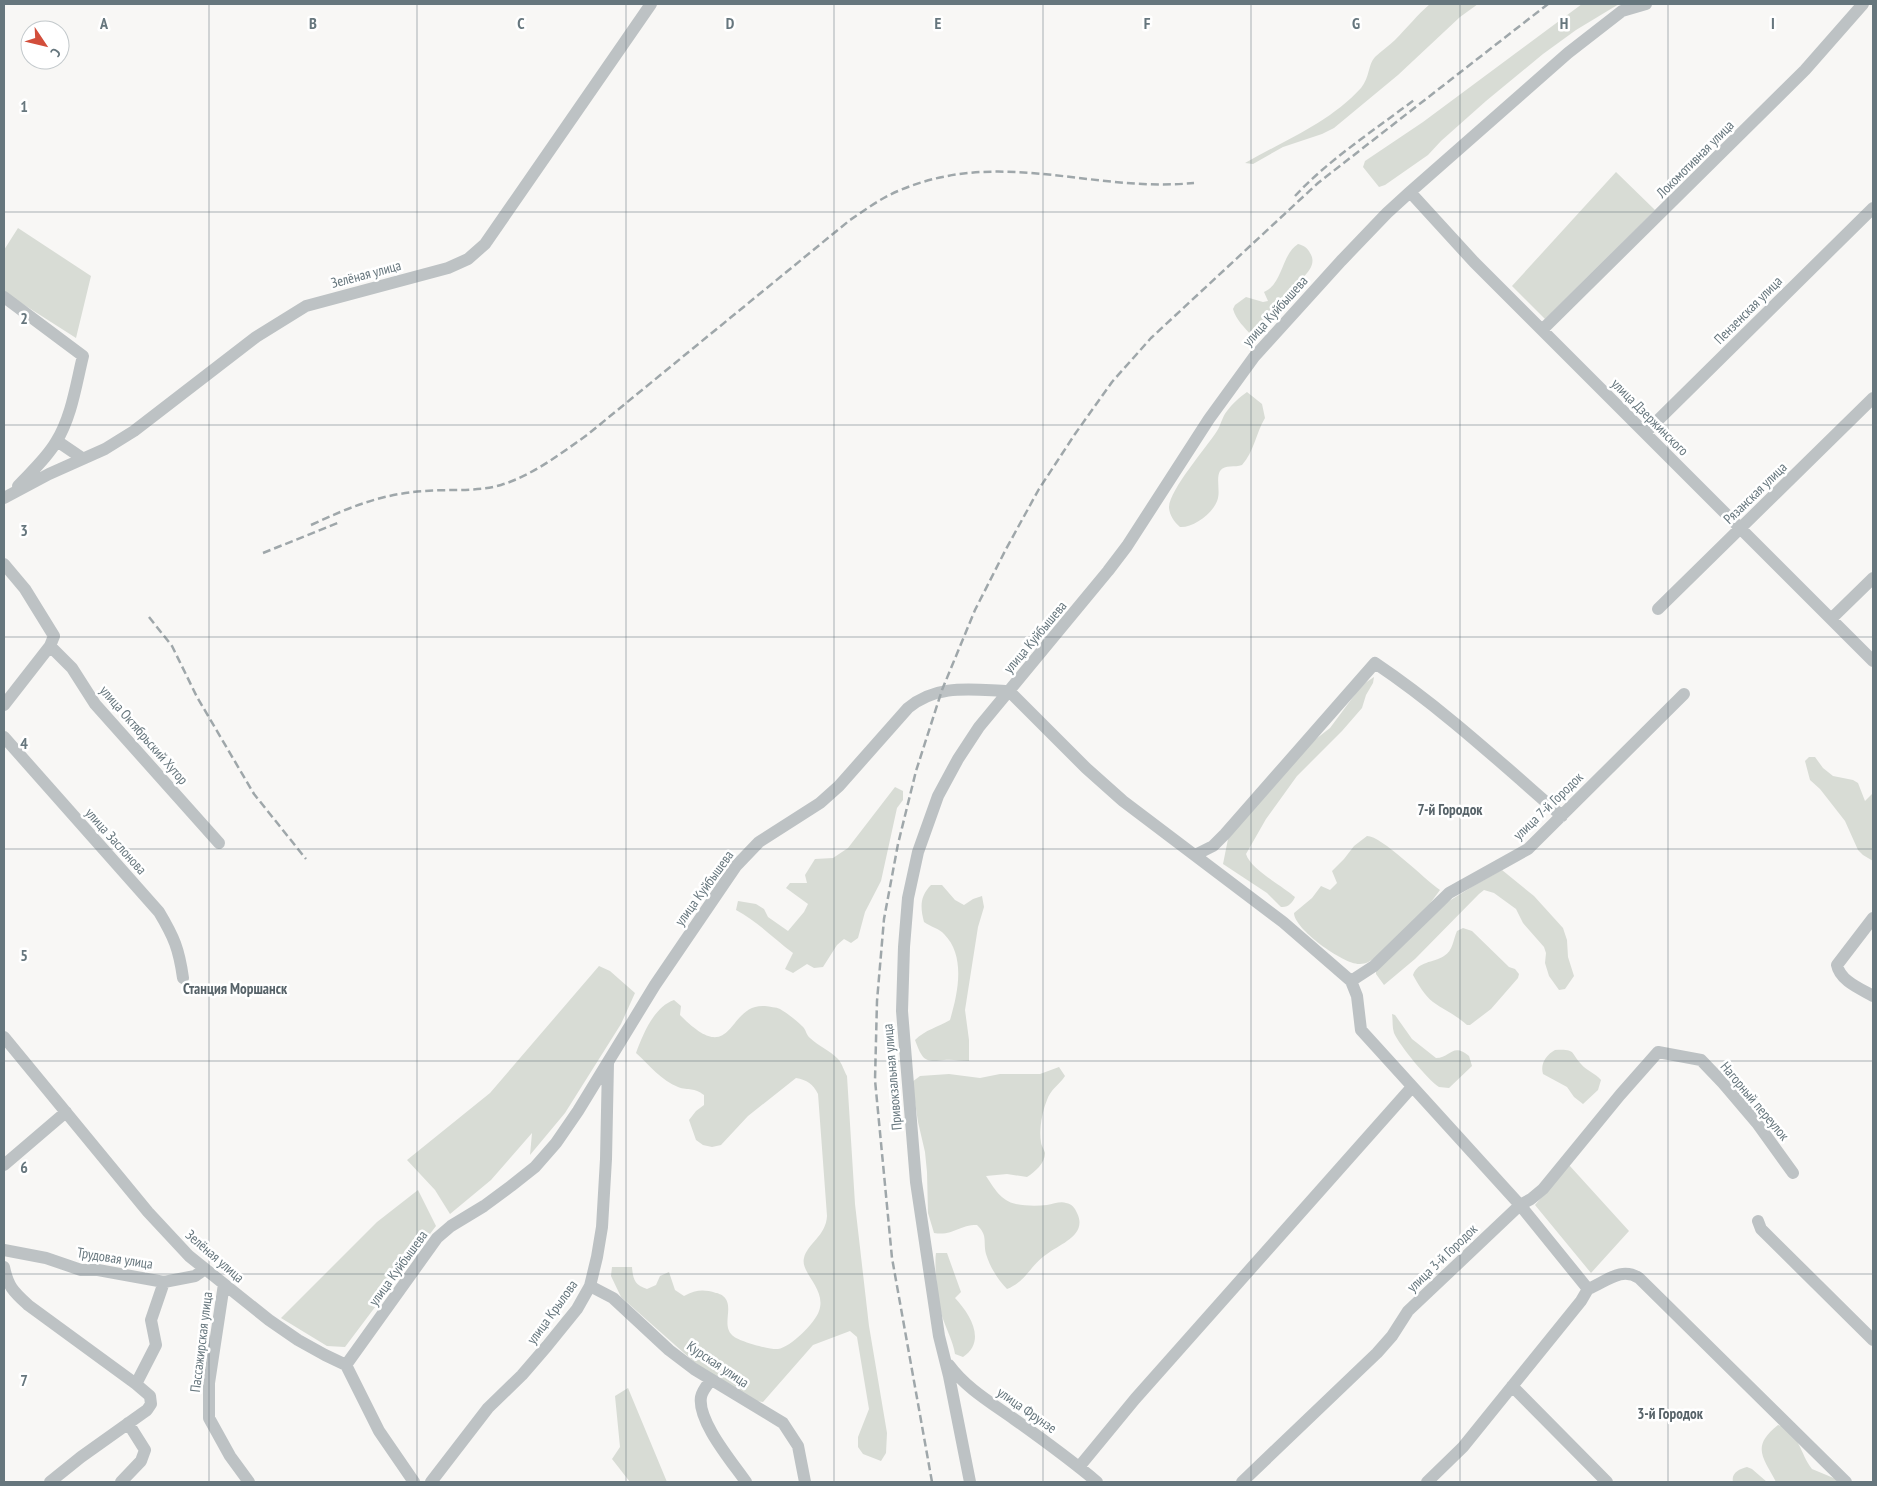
<svg xmlns="http://www.w3.org/2000/svg" width="1877" height="1486" font-family="'PT Sans Narrow',sans-serif">
<style>
.green{fill:#d8dcd5}
.lines{fill:none;stroke-linecap:round;stroke-linejoin:round}
.minor{stroke:#bdc2c4;stroke-width:12}
.rail{stroke:#9fa7aa;stroke-width:2.5;stroke-dasharray:8 4;stroke-linecap:butt}
.grid{fill:none;stroke:#66767d;stroke-width:1;stroke-opacity:0.55}
.labels{text-anchor:middle;stroke-width:5;stroke-linejoin:round;paint-order:stroke}
.street-label{font-size:14px;fill:#66767d;stroke:#fff}
.neighbourhood-label{font-size:15px;font-weight:bold;fill:#576369;stroke:#fff}
.grid-label{font-size:16px;text-anchor:middle;font-weight:bold;fill:#66767d;stroke:#fff;stroke-width:5;stroke-linejoin:round;paint-order:stroke}
</style>
<rect width="100%" height="100%" fill="#f8f7f5"/>
<path class="green" d="M1430 4H1478L1460 17 1398 75 1334 128 1322 134 1283 147 1253 164 1245 163C1285 140 1329 123 1361 88 1370 77 1368 64 1375 57 1381 51 1389 46 1395 40 1407 28 1417 15 1430 4Z
M1582 4H1619L1576 30 1543 54 1486 101 1441 141 1428 155 1385 185 1379 187 1363 167 1365 161 1423 122Z
M1616 172 1655 210 1545 319 1512 286Z
M18 228 91 276 76 338 4 292V250Z
M1298 244C1303 245 1308 248 1310 253 1320 268 1297 281 1290 290 1286 296 1286 303 1282 308 1275 319 1264 327 1255 336H1252C1245 328 1236 320 1233 309L1235 305 1246 297 1263 302 1268 301 1264 292C1283 284 1281 255 1298 244Z
M1247 392 1262 404 1265 418C1256 433 1254 452 1242 465 1235 468 1225 464 1220 471 1216 478 1220 490 1218 498 1215 512 1194 528 1180 527 1174 522 1169 514 1169 507 1170 489 1206 448 1217 431 1221 425 1222 417 1227 411 1232 404 1240 397 1247 392Z
M1374 677 1373 683 1366 695 1362 708 1342 731 1297 776 1266 819 1246 854C1251 870 1283 886 1295 897 1293 902 1288 908 1281 907L1267 893 1223 864 1228 839 1307 746 1330 728 1362 685Z
M1809 757H1815L1823 768 1833 776 1853 780 1858 783 1865 801 1873 793V861L1863 855 1858 850 1845 821 1820 789 1810 780 1805 761Z
M895 787 903 791V800L897 808 881 881 865 912 858 938 851 943 844 939 837 945 823 967 814 968 807 964 793 973 785 969 793 953C774 939 757 921 736 910L738 901 756 904 764 909 768 917 788 931 804 912 808 904 786 888 790 883H807L805 875 815 859 833 858 848 848Z
M1367 836C1382 836 1424 879 1440 890L1426 909 1375 958C1370 961 1366 964 1360 964 1344 965 1294 929 1294 913L1312 898 1321 886 1330 890 1337 883 1332 871 1344 859 1354 846Z
M1502 870 1534 896 1563 928 1567 940 1568 957 1574 976 1565 989 1559 990 1549 976 1545 963 1546 953 1544 947 1523 923 1516 909 1494 893 1484 890 1479 894 1415 959 1384 985 1376 974V971L1441 906 1475 885Z
M931 885H942L955 900 964 905 973 899 982 896 984 907 978 927 965 1010 969 1040V1061C961 1061 952 1059 944 1060 923 1063 922 1058 915 1040 925 1030 938 1027 950 1020 958 993 966 956 944 934 940 929 931 927 924 922 920 907 920 896 931 885Z
M1463 928 1472 931 1509 967 1515 969 1519 974 1518 978 1491 1009 1470 1025H1467C1456 1015 1444 1010 1433 1002 1425 996 1418 984 1413 975 1418 961 1433 963 1444 956 1453 951 1453 940 1457 931Z
M599 966 610 971 635 993 621 1024 565 1113 530 1155 532 1133 491 1180 450 1214 435 1190 407 1160 490 1093Z
M674 1000 681 1006 680 1015C735 1071 726 1003 765 1006 770 1007 776 1007 780 1009 787 1013 796 1020 802 1026 806 1029 806 1035 810 1038 818 1046 831 1051 838 1059 842 1063 844 1071 847 1076L855 1204 869 1326 887 1433 886 1453 881 1461 863 1454 858 1447V1437L869 1409 857 1337 850 1331 813 1345 763 1402 755 1401 702 1369 621 1297 611 1276 612 1267H632C633 1280 635 1285 647 1289L656 1285 660 1276 669 1272 675 1290 684 1296C696 1290 703 1289 716 1293 718 1293 722 1295 723 1296 735 1306 721 1324 732 1335 737 1341 770 1350 778 1349 791 1347 815 1323 819 1311 827 1289 800 1273 804 1258 807 1244 826 1236 827 1216L818 1094C813 1084 807 1080 796 1078L748 1116 721 1145 712 1147 703 1145 696 1140 689 1120 696 1111 704 1105V1095C694 1087 689 1091 678 1087 662 1081 648 1064 636 1053 643 1034 654 1007 674 1000Z
M1392 1014 1395 1015 1412 1039 1436 1058C1451 1058 1452 1042 1469 1056L1472 1066 1449 1088 1439 1087C1427 1079 1400 1046 1394 1033 1392 1027 1393 1020 1392 1014Z
M1555 1050C1576 1049 1570 1052 1581 1064 1587 1071 1595 1073 1601 1080L1598 1090 1583 1104 1574 1097 1567 1087 1543 1074C1540 1064 1546 1055 1555 1050Z
M1059 1067 1065 1076C1060 1084 1050 1090 1047 1100 1042 1112 1039 1129 1041 1142 1041 1145 1044 1149 1045 1153 1045 1163 1035 1172 1027 1177L1007 1174 986 1176C994 1188 1001 1201 1016 1204 1026 1206 1037 1206 1047 1205 1053 1204 1061 1201 1066 1203 1072 1204 1075 1208 1077 1213 1088 1235 1060 1244 1047 1254 1030 1265 1027 1281 1007 1289 998 1280 990 1267 986 1254 983 1240 988 1236 977 1225 958 1225 954 1236 934 1233L928 1213 927 1172 925 1152 918 1122 912 1082 920 1076 949 1074 980 1078 1000 1074H1040Z
M1569 1165 1629 1231 1591 1273 1535 1205Z
M418 1190 436 1226 345 1347 327 1346 281 1318 377 1222Z
M936 1253H947L961 1292 955 1298C970 1314 987 1341 963 1357L955 1354C953 1341 946 1329 942 1316 938 1303 934 1267 936 1253Z
M628 1388 667 1482H630L612 1459 620 1447 615 1396Z
M1778 1425C1799 1431 1800 1454 1812 1469L1836 1479 1837 1482H1776C1764 1458 1750 1447 1778 1425Z
M1747 1467 1752 1469 1767 1482H1733C1731 1473 1739 1469 1747 1467Z"/>
<g class="lines">
<path class="minor" d="M1410 192 1474 262 1831 619 1873 578
M4 297 83 356C76 384 72 416 56 442 46 459 31 472 18 486
M1542 330 1805 70 1863 4
M1645 433 1873 208
M57 441 82 458
M4 498 49 474 105 449 134 431 256 337 306 306 448 268 468 259 485 244 651 4
M4 564 25 589 54 636 50 646 4 705
M1658 609 1873 398
M1831 619 1873 661
M50 646 72 668 95 704 219 843
M1009 691 1086 768 1123 801 1283 922 1351 981 1357 996 1361 1030 1520 1205 1588 1289
M4 737 159 912C174 937 179 949 183 978
M1195 855 1213 846 1225 834 1375 663C1442 708 1501 763 1562 816
M1873 918 1837 965C1840 981 1861 989 1873 996
M1351 981 1374 966 1449 893 1528 849 1684 694
M4 1037 148 1212 189 1256 269 1320 298 1340 325 1355 346 1365 379 1431 414 1482
M4 1165 66 1112
M1758 1221 1761 1229 1873 1340
M4 1250 46 1258 81 1270H98L164 1282
M4 1267C8 1287 14 1292 28 1305L136 1384
M224 1284 209 1383V1418L230 1456 249 1482
M590 1286 613 1298 669 1350 694 1369 783 1423 798 1446 805 1482
M1588 1289C1606 1282 1621 1266 1639 1278L1846 1482
M346 1365 437 1238 451 1226 484 1206 511 1186 535 1167 556 1143 578 1111 655 985 736 866 759 842 820 803 839 786 908 708C938 683 973 690 1009 691
M949 1365C966 1388 990 1402 1014 1419 1042 1439 1071 1460 1097 1482
M711 1380C707 1385 702 1391 701 1397 697 1421 733 1463 746 1482
M1512 1386 1607 1482
M1079 1467 1135 1399 1412 1087
M50 1482 81 1457 147 1410 151 1404 150 1396 136 1384 156 1345 151 1320 164 1282 195 1276 205 1269
M121 1482 141 1461 145 1450 128 1423
M431 1482 488 1408 522 1375 547 1346 577 1309 590 1286 597 1257 602 1227 606 1159 608 1063
M970 1482 949 1376 939 1336 916 1182 902 1011 904 947 908 898 918 852 938 796 958 759 979 727 1108 571 1127 546 1209 419 1254 357 1341 261 1387 213 1410 192 1568 53 1622 11 1646 4
M1242 1482 1377 1353 1392 1336 1408 1311 1520 1205 1531 1199 1543 1189 1620 1095 1658 1052 1701 1060 1723 1083 1757 1123 1793 1173
M1427 1482 1463 1447 1581 1301 1588 1289"/>
<path class="rail" d="M1295 196C1327 161 1376 129 1414 100
M311 525C350 507 381 494 424 491 449 489 477 492 501 485 533 475 560 454 587 435L850 220C865 210 881 198 898 191 1000 147 1091 193 1194 183
M263 553 340 522
M149 617 172 646 197 697 254 794 306 859
M932 1482 892 1258 875 1080 877 1001 884 919 898 844 916 771 942 690 975 610 1006 549 1039 489 1075 434 1112 382 1151 338 1318 183 1548 4"/>
</g>
<path class="grid" d="M209 4V1482M417 4V1482M626 4V1482M834 4V1482M1043 4V1482M1251 4V1482M1460 4V1482M1668 4V1482M4 212H1873M4 425H1873M4 637H1873M4 849H1873M4 1061H1873M4 1274H1873"/>
<g class="labels">
<g class="street-label">
<text transform="translate(1695 159) rotate(-45)" y="5">Локомотивная улица</text>
<text transform="translate(366 274) rotate(-15)" y="5">Зелёная улица</text>
<text transform="translate(1748 310) rotate(-45)" y="5">Пензенская улица</text>
<text transform="translate(1275 311) rotate(-48)" y="5">улица Куйбышева</text>
<text transform="translate(1650 417) rotate(45)" y="5">улица Дзержинского</text>
<text transform="translate(1755 493) rotate(-44)" y="5">Рязанская улица</text>
<text transform="translate(1035 637) rotate(-50)" y="5">улица Куйбышева</text>
<text transform="translate(144 735) rotate(49)" y="5">улица Октябрьский Хутор</text>
<text transform="translate(1548 806) rotate(-44)" y="5">улица 7-й Городок</text>
<text transform="translate(116 841) rotate(48)" y="5">улица Заслонова</text>
<text transform="translate(704 888) rotate(-54)" y="5">улица Куйбышева</text>
<text transform="translate(892 1077) rotate(-95)" y="5">Привокзальная улица</text>
<text transform="translate(1755 1101) rotate(50)" y="5">Нагорный переулок</text>
<text transform="translate(215 1256) rotate(41)" y="5">Зелёная улица</text>
<text transform="translate(115 1258) rotate(9)" y="5">Трудовая улица</text>
<text transform="translate(1442 1258) rotate(-44)" y="5">улица 3-й Городок</text>
<text transform="translate(398 1268) rotate(-54)" y="5">улица Куйбышева</text>
<text transform="translate(552 1312) rotate(-54)" y="5">улица Крылова</text>
<text transform="translate(201 1342) rotate(-83)" y="5">Пассажирская улица</text>
<text transform="translate(718 1364) rotate(34)" y="5">Курская улица</text>
<text transform="translate(1027 1410) rotate(35)" y="5">улица Фрунзе</text>
</g>
<g class="neighbourhood-label">
<text x="1450" y="815">7-й Городок</text>
<text x="235" y="994">Станция Моршанск</text>
<text x="1670" y="1419">3-й Городок</text>
</g>
</g>
<g class="grid-label">
<text x="104" y="29">A</text>
<text x="313" y="29">B</text>
<text x="521" y="29">C</text>
<text x="730" y="29">D</text>
<text x="938" y="29">E</text>
<text x="1147" y="29">F</text>
<text x="1356" y="29">G</text>
<text x="1564" y="29">H</text>
<text x="1773" y="29">I</text>
<text x="24" y="112">1</text>
<text x="24" y="324">2</text>
<text x="24" y="536">3</text>
<text x="24" y="749">4</text>
<text x="24" y="961">5</text>
<text x="24" y="1173">6</text>
<text x="24" y="1386">7</text>
</g>
<rect width="1877" height="1486" fill="none" stroke="#66767d" stroke-width="10"/>
<g transform="translate(45 45) rotate(125)"><circle r="24" fill="#ffffff" stroke="#c2c8cb"/>
<path d="M0-4L9 19L0 12L-9 19Z" fill="#d24e3b"/>
<text y="-8" font-size="14" font-weight="bold" text-anchor="middle" fill="#66767d">С</text>
</g>
</svg>
